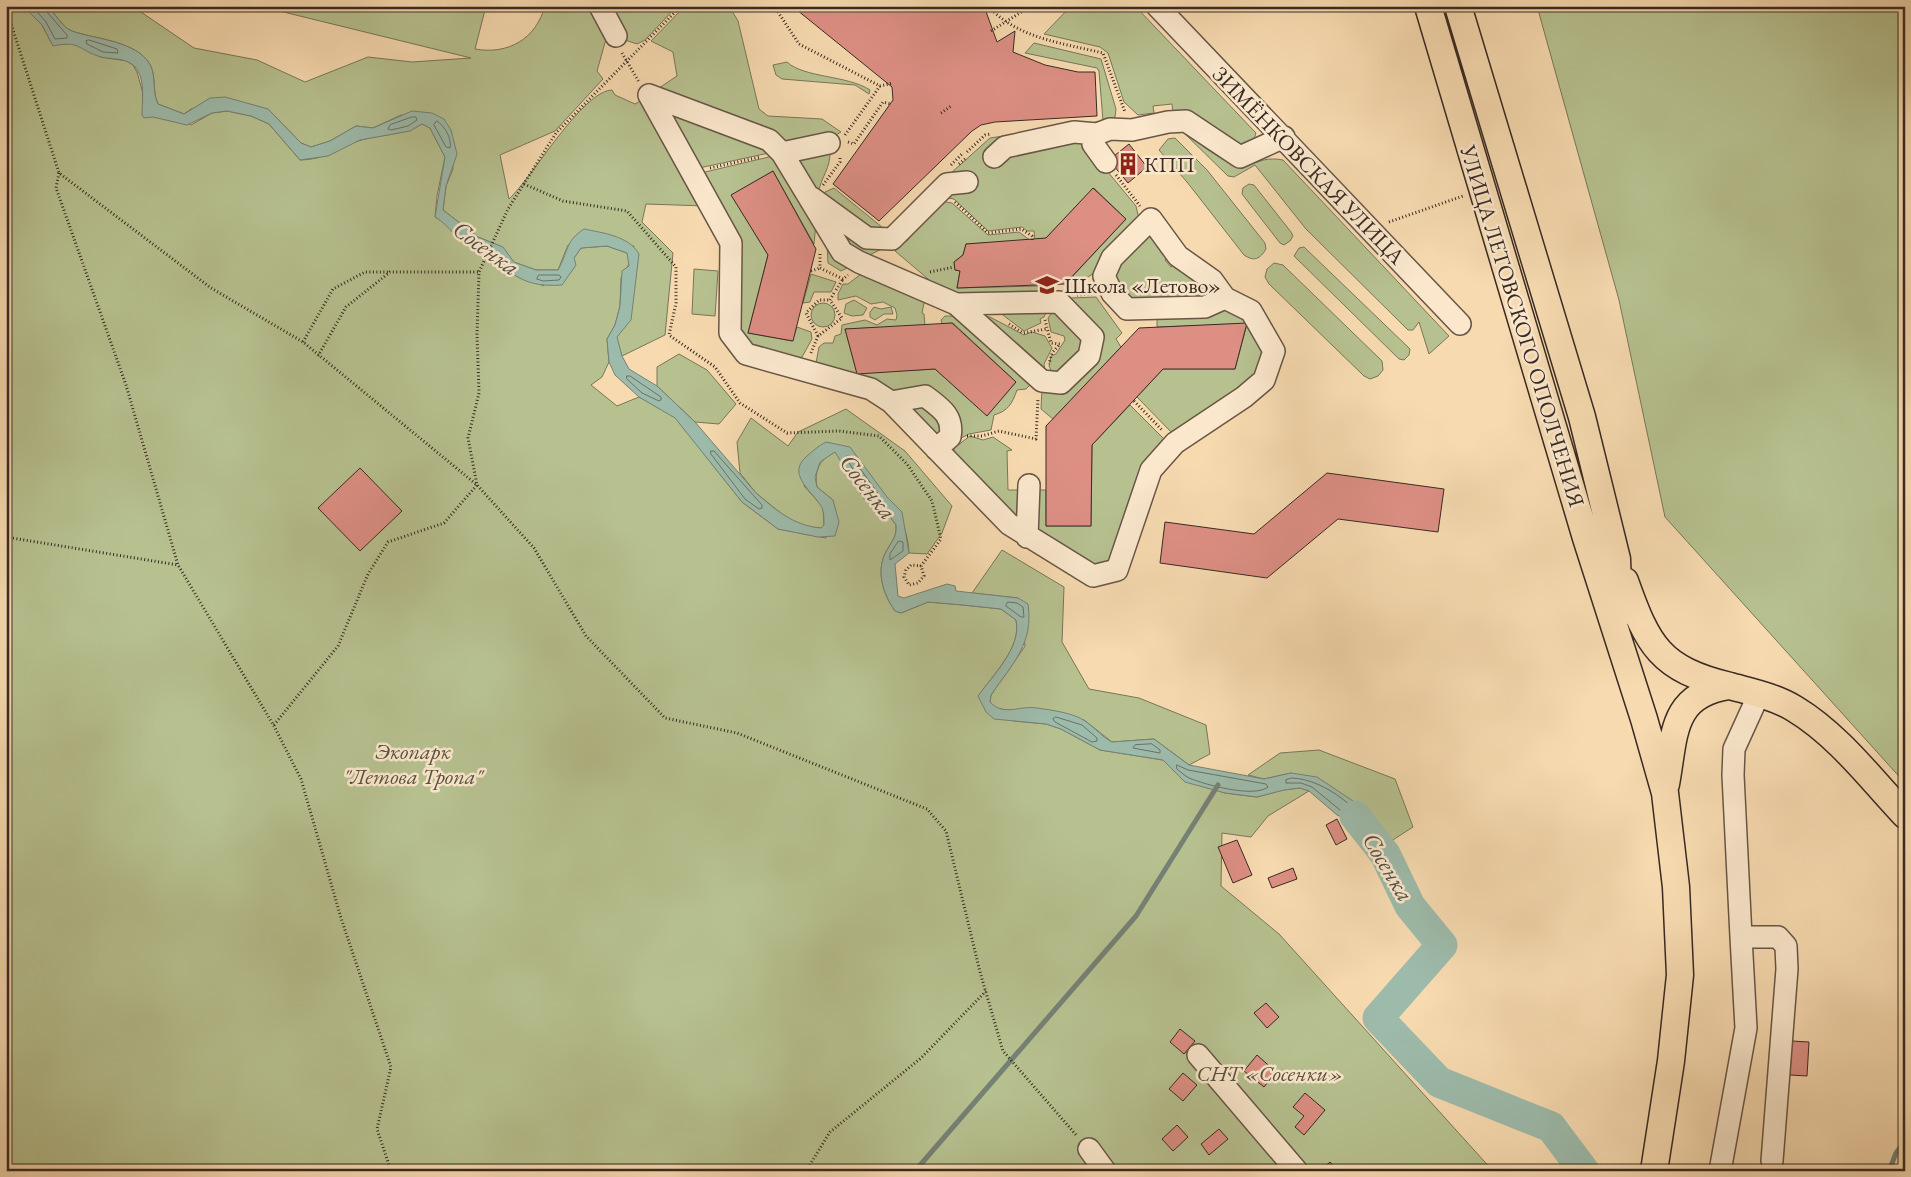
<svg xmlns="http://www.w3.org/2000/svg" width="1911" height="1177" font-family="'EB Garamond',serif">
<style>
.green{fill:#b7c190;stroke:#78765a}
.water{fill:#9dbbab;stroke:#758175}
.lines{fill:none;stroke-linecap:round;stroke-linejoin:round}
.shore{stroke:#6a7267;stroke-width:1}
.stream{stroke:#758175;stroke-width:5}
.river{stroke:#9dbbab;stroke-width:31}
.building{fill:#dd8f84;stroke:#382a23}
.minor-casing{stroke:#685646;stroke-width:24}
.major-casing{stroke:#382a23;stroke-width:29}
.path{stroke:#382a23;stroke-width:3;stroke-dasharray:1 2.5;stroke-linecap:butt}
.minor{stroke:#fae7cc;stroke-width:21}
.major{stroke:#f7dab0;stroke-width:26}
.labels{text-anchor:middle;stroke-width:5;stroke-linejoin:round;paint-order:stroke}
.poi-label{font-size:22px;fill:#382a23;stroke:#fae7cc;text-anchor:start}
.street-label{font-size:22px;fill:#382a23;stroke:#fae7cc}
.park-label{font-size:22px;font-style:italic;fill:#58503e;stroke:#fae7cc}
.water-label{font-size:24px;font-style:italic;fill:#514e45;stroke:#fae7cc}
</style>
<rect width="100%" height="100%" fill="#f7dab0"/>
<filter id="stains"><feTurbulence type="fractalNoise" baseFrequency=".004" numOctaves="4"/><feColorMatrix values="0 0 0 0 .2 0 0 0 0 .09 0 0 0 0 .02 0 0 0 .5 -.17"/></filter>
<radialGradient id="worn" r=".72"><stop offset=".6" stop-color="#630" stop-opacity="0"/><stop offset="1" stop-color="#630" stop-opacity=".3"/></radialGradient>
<path class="green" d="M6 6C11 6 18 5 23 6 39 11 45 34 53 45L74 43 101 57 127 61 133 65 137 72 144 97 191 125 212 113 227 111 251 116 269 124 300 160C327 160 336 147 358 141 380 134 402 136 422 124L430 128 445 157 437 196 435 217 448 225 459 240 478 248 543 286 574 258 581 248 607 246 627 253 630 262 621 278 620 306 615 325 607 339 609 362 602 377 591 385 617 406 639 397 675 417 742 502 778 529 826 538 833 500 817 487C814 470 820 459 835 452L838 453 865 500 884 508 896 525C897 537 892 541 887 550 875 570 883 594 895 611L901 613 928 602 963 605 1001 609 1016 620C1022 647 994 673 980 694L990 702 991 695 1025 646 1018 598 972 593 1002 550 1064 587 1062 642 1089 689 1139 698 1206 725 1210 754 1189 765 1154 739 1112 742 1084 720 1000 709 1014 721 1046 724 1061 729 1100 750 1163 760 1210 788 1225 793 1257 797 1283 790 1300 788 1309 791 1268 816 1251 837 1222 833 1221 886 1279 934 1493 1171H6Z
M48 6H132L194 48 257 60 305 82 368 57 412 62 471 58 259 6H486L475 49C508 55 536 39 545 6H594L606 39 597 71 603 79 555 131 500 155 509 199C532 178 582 91 612 90L615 95 635 104 643 99 705 206 646 204 642 222 673 253 665 335 622 356 616 337 634 246 568 245 558 270H536L513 262 502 247 478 237 443 210 446 186 453 169 451 130 401 115 373 128 356 126 330 141 311 147 301 143 268 109H191L184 114 158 104C151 90 158 74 147 60 130 40 94 39 72 31 63 28 55 14 48 6Z
M606 6H677L645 40 637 44 625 40Z
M685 6H729L738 21 759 109 768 116 822 119 841 132 829 139 795 144 666 96 656 90 677 76 673 52 651 41Z
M1071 6H1135L1256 133 1253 142 1240 147 1173 112 1172 104 1153 106 1154 113 1138 115 1124 102 1108 53 1100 47 1044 34Z
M1537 6H1905V783L1665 517 1619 300Z
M1034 43 1101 59 1116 109 1115 117 1103 121 1099 71 1097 68 1025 53Z
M787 62C804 78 847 75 870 90L869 94 855 85 782 79 776 75 773 65Z
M662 108 770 146 769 153 699 168Z
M1070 126 1136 206 1139 219 1094 273 1085 279 1077 280 1073 276 1126 219 1094 188 1046 238 1035 241 1034 231H1027L1022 227 988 231 954 199 935 196 932 190 990 138Z
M1180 129C1194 139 1224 165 1241 165 1259 165 1261 156 1283 160L1449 336 1429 354 1419 322 1413 330H1408L1306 229 1255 165 1234 177 1228 176Z
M1175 138 1207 170 1265 243 1266 249C1260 259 1254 262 1244 255L1187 182 1159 150 1168 139Z
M830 149C831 170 821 175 818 195L791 158Z
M773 156 816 223 814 244 773 171 732 195 768 255 748 333 792 341 797 327 811 332 812 339 802 357 793 360 741 341 736 247 701 173Z
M1249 184 1254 185 1291 232 1293 236 1290 241 1284 245 1280 243 1242 194 1243 188Z
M834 188 888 232 886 247 863 258 849 249 827 216 825 192Z
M940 201 952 203 988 235 1019 232 1031 241 966 244 963 255 954 262 955 270 960 271 957 288 1039 286 1040 292 965 300 934 284 895 251 897 244 907 241 920 222Z
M1149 233 1168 257 1165 260 1171 267 1176 264 1204 284 1200 298 1130 305 1110 270Z
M827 242 853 265 841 271 828 263Z
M1304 247 1410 349 1409 355 1404 360 1399 359 1294 256 1299 248Z
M1274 263 1283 265 1382 361 1383 370 1378 376 1370 379 1364 376 1269 284 1265 277 1267 269Z
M694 269 718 271 715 316 692 314Z
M865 271 925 298 922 313 924 314 925 326 845 329 857 373 935 369 987 415 1016 382 953 323 942 324 941 320 945 316H962L1035 380 1026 389 1017 390C1012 404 1008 411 994 415L991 430 969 434 955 441 956 427 898 393 816 363 819 347 824 343H833L835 336 841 334 842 325 865 320 877 325 887 319 896 320 897 315 895 308 883 302 871 304 856 296 838 300V294L843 284H848Z
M811 274 836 282 831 292H814L810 302 803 303Z
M1096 297 1122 333 1116 339 1121 347 1053 419 1041 409 1042 389 1092 358 1068 301 1071 298Z
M854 300 867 308 863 315 852 316 844 313 846 304Z
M811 315a12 12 0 1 1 24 0a12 12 0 1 1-24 0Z
M1049 306 1044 317 1040 319 1041 323 1024 331 995 309Z
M874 307 881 309 891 307 893 314H884L875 320 870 317V312Z
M1235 309 1266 344 1262 374 1173 434 1137 397 1163 369H1235L1247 324 1157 327V313Z
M1054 310 1088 338 1063 376 1053 375 1049 366 1051 356 1056 354 1065 340 1064 336 1051 332 1048 318Z
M976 316 990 317 1024 335 1032 332 1045 336 1052 348 1044 364 1045 371Z
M679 354 707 370 736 404 719 424 695 422 657 386V367Z
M909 401 941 414 943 441 906 404Z
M1130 405 1165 440 1115 561 1104 570 1037 538 1038 490H1046V526H1091L1092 445Z
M846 409 905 451 952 506 942 533 927 554 909 553C907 502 862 473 826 442L804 486 823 507 824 525 821 528 809 527 788 519 756 493 740 473 737 442 751 418 788 446 798 432Z
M970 436 983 440 993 437 1012 450 1007 451 1008 490H1021L1020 515 1017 517 954 455V448Z
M1319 750 1395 779 1413 827 1385 845 1377 827 1291 773 1264 779 1248 775 1280 753Z"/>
<path class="water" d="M23 6H48C55 14 63 28 72 31 94 39 130 40 147 60 158 73 151 90 158 104L184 114 210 98 225 97 268 109 301 143 311 147 330 141 356 126 373 128 412 111 432 113 444 119 451 130 457 154 446 186 443 210 478 237 503 247 514 262 536 270H558C568 253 565 241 584 229 603 233 629 236 639 254L631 320 617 337 622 356 629 369 657 386 695 422 756 493C776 510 794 526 821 528L824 525C824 519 824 510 821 506 811 490 786 474 807 456 813 451 818 446 826 442L850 447 887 497 902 512 909 553 895 564 898 596 904 598 947 584 955 586 956 591 1018 598 1028 604C1034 644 1012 664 991 695L990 702C1004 717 1020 705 1037 708 1051 710 1074 713 1085 721 1095 728 1102 737 1112 742L1154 739 1189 765 1264 779 1291 773 1317 777 1356 803 1377 827 1385 845 1372 862 1351 821 1337 815 1309 791 1300 788 1284 790 1257 797 1225 793 1185 782 1163 760 1100 750 1061 729 1046 724 994 719 986 712 978 696C993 675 1022 647 1016 620L1001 609 963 605 928 602 901 613 895 611C883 594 875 570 887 550 892 541 897 537 896 525L884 508 865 500 835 452 820 462 815 477 817 487 833 500 839 522 835 536 818 537 778 529 742 502 675 418 639 397 615 375 609 362 607 339 615 325 620 306 622 271 629 266 627 253 607 246 581 248 574 258 576 265 562 285C517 288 512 270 479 248 472 244 463 244 458 238 450 230 445 223 435 217L445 157 430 128 422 124 410 131 360 140 328 156 300 160 269 124 251 116 227 111 212 113 187 125 153 117 144 118 142 115C142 99 147 70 128 62 120 58 109 59 101 57 78 50 80 40 53 46L42 25Z"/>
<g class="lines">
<path class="shore" d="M32 6 46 22 55 39 67 38V35L46 11 45 6
M89 40 117 49 118 53 103 52 87 44 86 41Z
M412 117H416L417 120 408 126 391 130 388 129 390 125Z
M437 121C445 126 452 139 450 148L446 147 434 125Z
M539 275H559L561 277 559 280 543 281 537 279Z
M627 376H630L661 397V400L659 401 642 393 627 379Z
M711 451H714L762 505V508L759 509 745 499 711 454Z
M847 456H851L877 492 879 499 868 496 847 459Z
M899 541 903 542V551L890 560V554Z
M1008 602 1017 603 1023 607 1024 617H1021L1006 606Z
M1056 717 1082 725 1097 738V741L1092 742 1055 722 1053 719Z
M1152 744 1160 750V753L1133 748 1135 745Z
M1177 765 1188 770 1266 784 1268 787C1254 798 1206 785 1189 778 1185 776 1181 772 1177 769Z
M1292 778C1326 779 1366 813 1379 843L1375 850 1371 849 1353 817 1340 810 1312 787 1301 783H1286V780Z"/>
<path class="stream" d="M915 1171 1136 916 1218 785
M1889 1171 1896 1153 1905 1141"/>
<path class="river" d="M1355 816 1385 854 1410 906 1442 945 1378 1018 1439 1082 1551 1127 1584 1171"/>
</g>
<path class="building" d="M792 6H984L997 42 1015 31 1013 52 1045 65 1078 72H1095L1097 116 995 122 981 125 972 131 879 221 833 184 893 100 892 87Z
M1129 144 1147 167 1128 183 1109 160Z
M773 171 816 249 793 341 748 333 768 255 731 195Z
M1093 188 1126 219 1065 284 957 288 960 271 955 270 954 262 963 255 966 244 1046 238Z
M952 323 1016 382 987 416 935 369 857 374 845 329Z
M1247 323 1235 369H1163L1092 445 1091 526H1046V426L1139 328Z
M360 468 402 511 360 551 318 508Z
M1327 473 1444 489 1438 532 1338 519 1267 578 1160 563 1165 522 1254 534Z
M1337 819 1347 839 1336 845 1326 825Z
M1237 840 1252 875 1233 883 1218 847Z
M1293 868 1297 879 1272 888 1268 878Z
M1266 1003 1279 1017 1267 1028 1254 1013Z
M1180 1029 1195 1041 1184 1054 1170 1042Z
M1792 1041 1809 1042 1807 1076 1790 1075Z
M1257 1055 1276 1072 1264 1087 1244 1071Z
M1183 1073 1197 1085 1183 1101 1169 1089Z
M1305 1093 1325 1110 1304 1135 1295 1127 1304 1116 1293 1107Z
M1177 1125 1188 1137 1173 1151 1162 1139Z
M1219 1129 1228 1139 1209 1155 1201 1144Z
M1330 1162 1337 1171H1320Z"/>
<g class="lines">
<defs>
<path id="minor" d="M600 6 616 36
M1157 6 1460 324
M649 95 731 243 730 333 746 354 871 389 891 402 1009 524 1093 576 1117 570 1151 470 1175 443 1244 397 1264 380 1274 351 1251 311 1225 298 1212 280 1178 256 1151 219 1112 258 1104 276 1112 293 1127 309 1205 307 1225 298
M649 95 769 140 782 153 842 252 859 262 956 304 1059 302 1093 337 1089 356 1061 383 1042 381 956 304
M782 153 829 143
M994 157 1005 147 1074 132 1097 134
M1106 162 1093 144 1097 134 1110 129 1132 130 1168 122 1186 121 1240 157 1284 137
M812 198 867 238 892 239 947 184 967 182
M891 402 925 396C941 408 954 416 950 437L936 449
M1027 537 1029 485
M1759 694 1734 749 1733 775 1741 937H1778L1786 946 1787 969 1772 1161
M1198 1055 1297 1171
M1089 1149 1105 1171
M1720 1171 1746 1028 1741 937"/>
<path id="major" d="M1428 6 1586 538 1644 719 1665 793 1676 887 1680 975 1671 1061 1654 1171
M1458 6 1582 417 1617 559 1619 614
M1625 581C1648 646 1660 669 1730 686 1752 692 1776 697 1795 709 1838 735 1871 779 1905 815
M1666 784C1675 736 1670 695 1729 686"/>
</defs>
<use href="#minor" class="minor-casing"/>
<use href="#major" class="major-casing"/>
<path class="path" d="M774 6 799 44 880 86 893 83
M6 8 59 173 211 288 303 342 477 485 534 548 586 636 665 718 737 733 927 809 946 831 980 972 1003 1051 1077 1136
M994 12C1023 39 1066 44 1103 53L1125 112
M991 31 1031 6
M622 53 639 82
M941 113 951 106
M845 135 880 86
M848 142 854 144 883 102 891 104
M967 152 985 135 991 134
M959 164 966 158
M951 165 962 154
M710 168 760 157
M59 173 56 188 126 385 178 565 274 726 301 779 341 918 391 1067 377 1129 391 1171
M1116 175 1140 206
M524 184 563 201 627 211 676 267V303L669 335 715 367 740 403 787 433 839 431 879 436 907 464 932 501 941 539 921 566 924 576 918 583 909 585 904 577 906 570 911 565 921 566
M823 185 840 162V157
M955 202 988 233 1021 229 1032 236V241
M1389 222 1463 196
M820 254V268L843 279 848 275
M811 271 820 268
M930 272 954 267
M836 290 843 279
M1077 295 1093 294
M830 300 834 293
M1045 320 1051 343 1060 344 1052 353 1049 364
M1009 324 1023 333 1046 329
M818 336 806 313 819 300H830
M303 342 333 289 365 272H389
M811 353 818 336 842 318 830 300
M318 356 346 307 390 272H479
M1134 401 1162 430
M967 436H982L999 431 1036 439 1038 398
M6 537 178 565
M274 725 338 646 368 574 388 542 444 523 477 485 468 438 479 393 477 334 479 272 508 209 556 133 681 6
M806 1171 830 1132 921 1058 986 991"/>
<use href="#minor" class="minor"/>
<use href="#major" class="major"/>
</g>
<defs>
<symbol id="building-bare" viewBox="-9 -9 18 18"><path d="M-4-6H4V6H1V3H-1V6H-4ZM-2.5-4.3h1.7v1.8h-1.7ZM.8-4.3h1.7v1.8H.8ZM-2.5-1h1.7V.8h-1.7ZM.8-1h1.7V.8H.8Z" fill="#8f2418" stroke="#fae7cc" stroke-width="2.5" paint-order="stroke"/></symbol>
<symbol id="school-bare" viewBox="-9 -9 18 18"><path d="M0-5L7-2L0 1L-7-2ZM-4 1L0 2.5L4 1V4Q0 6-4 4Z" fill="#8f2418" stroke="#fae7cc" stroke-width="2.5" paint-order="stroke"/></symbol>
</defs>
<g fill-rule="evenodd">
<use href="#building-bare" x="1112" y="148" width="32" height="32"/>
<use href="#school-bare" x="1031" y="269" width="32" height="32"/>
</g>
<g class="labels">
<g class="poi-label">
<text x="1144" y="172">КПП</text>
<text x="1064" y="293">Школа «Летово»</text>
</g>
<g class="street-label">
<text transform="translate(1309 165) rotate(46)" y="8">ЗИМЁНКОВСКАЯ УЛИЦА</text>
<text transform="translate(1523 326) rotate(73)" y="8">УЛИЦА ЛЕТОВСКОГО ОПОЛЧЕНИЯ</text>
</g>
<g class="park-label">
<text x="413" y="759">Экопарк<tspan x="413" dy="25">"Летова Тропа"</tspan></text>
<text x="1270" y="1081">СНТ «Сосенки»</text>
</g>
<g class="water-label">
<text transform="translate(486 248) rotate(36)" y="8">Сосенка</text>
<text transform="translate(868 487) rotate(52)" y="8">Сосенка</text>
<text transform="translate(1388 867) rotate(59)" y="8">Сосенка</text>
</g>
</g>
<rect width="1911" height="1177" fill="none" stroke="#f7dab0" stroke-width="25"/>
<rect x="8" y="8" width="1896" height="1162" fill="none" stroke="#382a23" stroke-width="2.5"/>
<rect x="12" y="12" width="1886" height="1152" fill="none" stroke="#382a23"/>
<rect width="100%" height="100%" filter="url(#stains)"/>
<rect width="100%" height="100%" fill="url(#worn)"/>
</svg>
